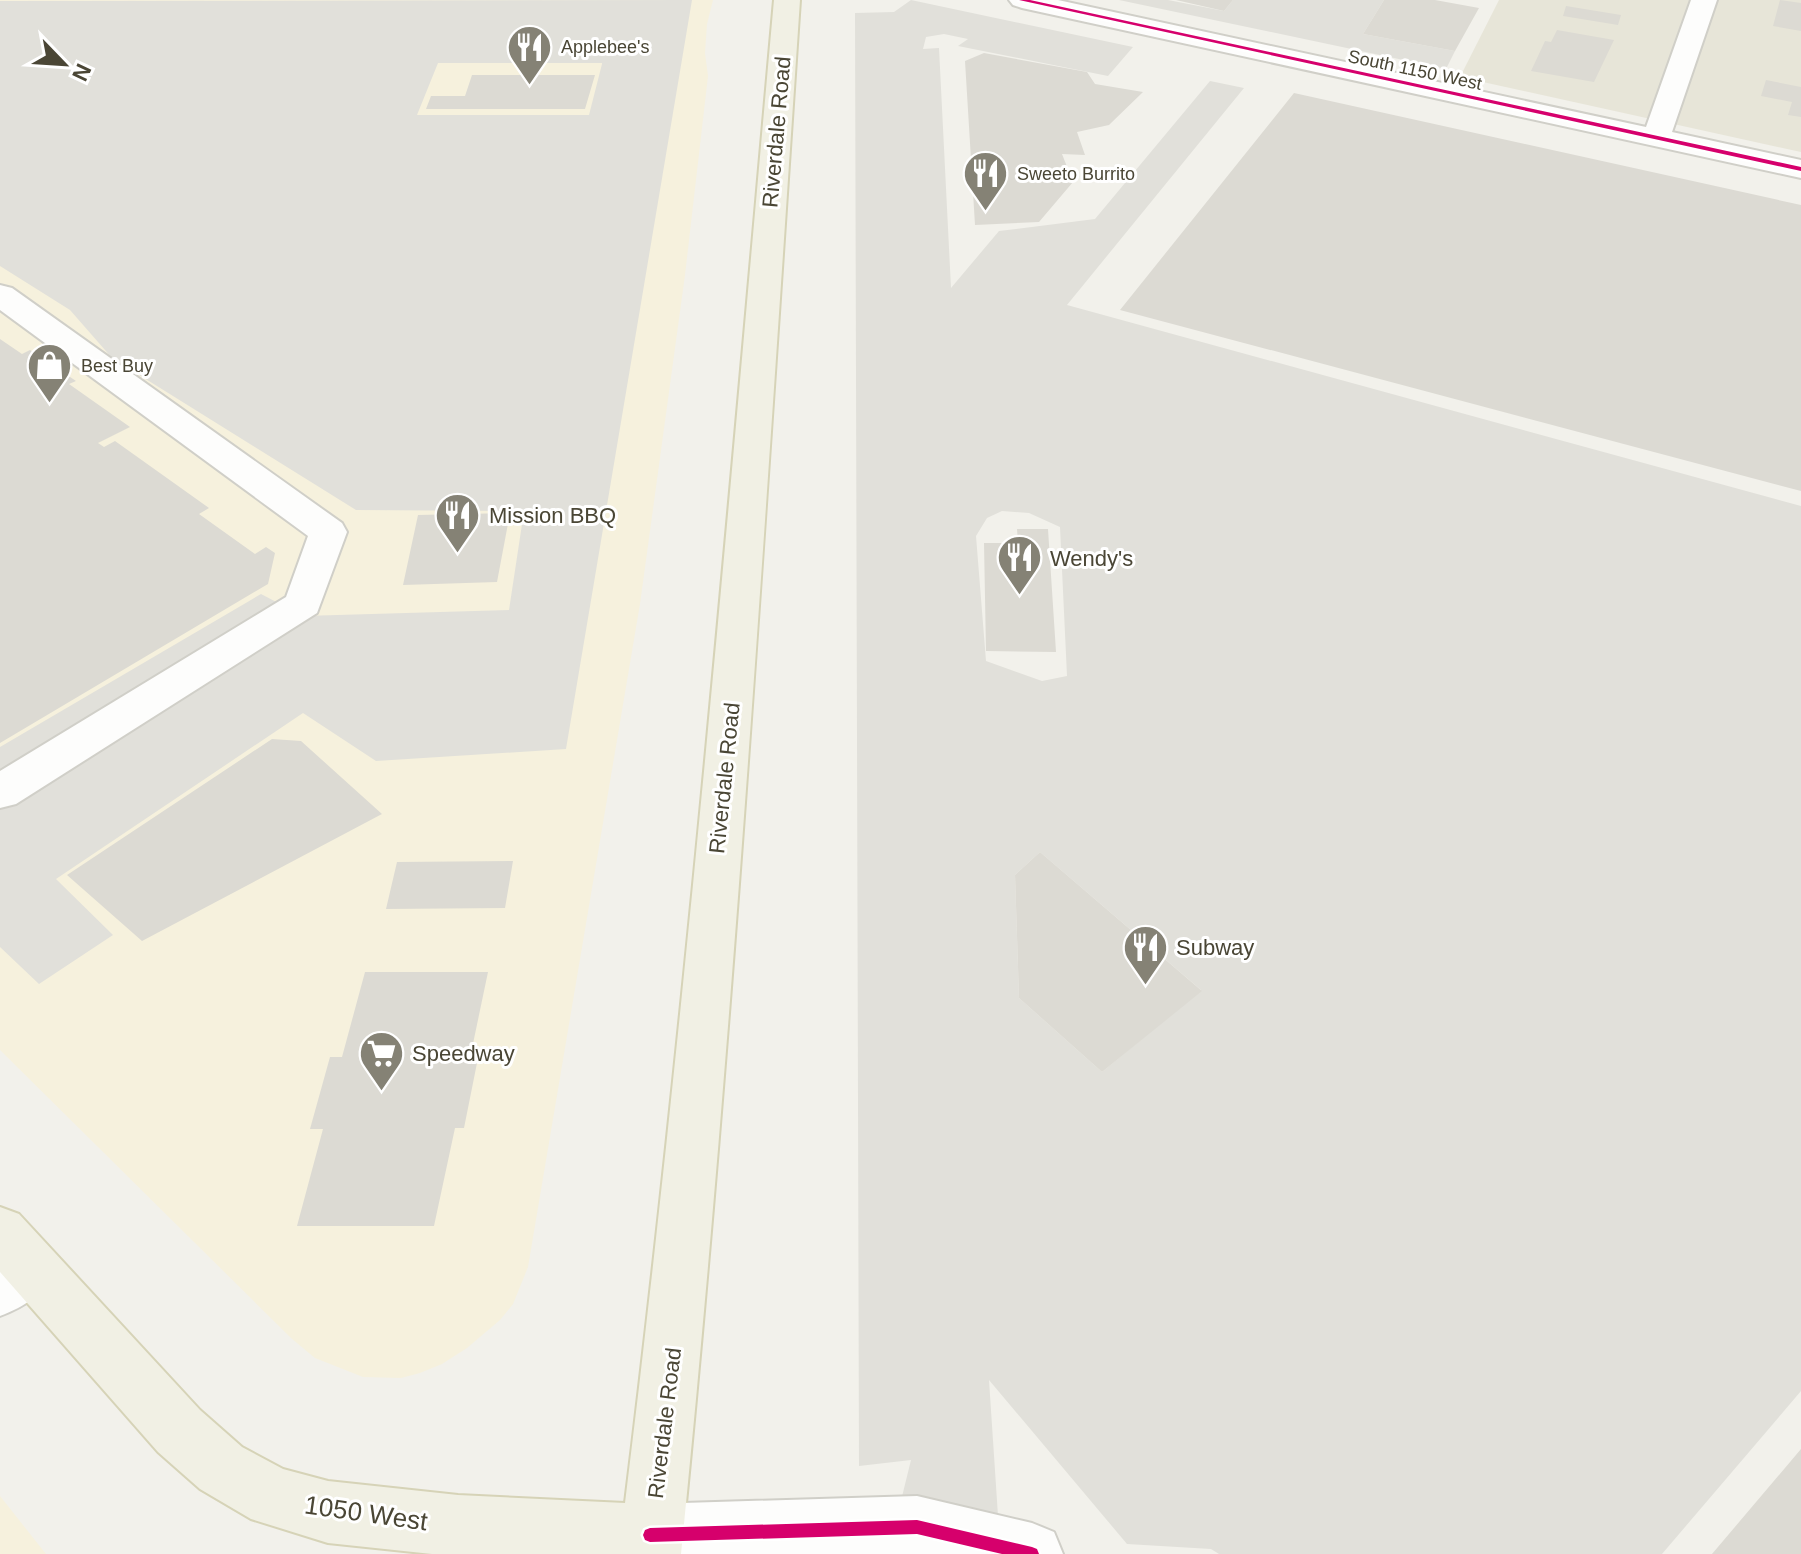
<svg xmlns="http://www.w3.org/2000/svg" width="1801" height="1554" font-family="Helvetica,sans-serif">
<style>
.residential{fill:#e7e5d8}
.commercial{fill:#f6f1dd}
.parking{fill:#e1e0da;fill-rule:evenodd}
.building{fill:#dcdad3}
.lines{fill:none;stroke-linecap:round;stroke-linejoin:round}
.minor-casing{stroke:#d0cfc8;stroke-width:4}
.major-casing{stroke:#d6d3b7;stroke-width:4}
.minor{fill:#fdfdfc;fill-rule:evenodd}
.major{fill:#f1f0e4;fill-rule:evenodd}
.cycleway-casing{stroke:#fff;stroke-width:5}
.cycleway{fill:#d6006c;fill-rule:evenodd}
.labels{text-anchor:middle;stroke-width:6;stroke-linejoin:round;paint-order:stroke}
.far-poi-label{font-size:18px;fill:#4a4635;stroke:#fff;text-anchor:start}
.far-street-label{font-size:18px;fill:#4a4635;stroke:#fff}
.street-label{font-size:22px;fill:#4a4635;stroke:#fff}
.poi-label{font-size:22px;fill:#4a4635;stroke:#fff;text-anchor:start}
.near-street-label{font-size:26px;fill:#4a4635;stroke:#fff}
</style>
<rect width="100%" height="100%" fill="#f2f1eb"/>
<path class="residential" d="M1499 0H1801V152L1460 77Z"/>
<path class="commercial" d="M0 0H713L707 24 705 53 708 76 685 275 640 604 528 1267 513 1304 500 1320 467 1348 442 1364 420 1373 401 1378 363 1377 315 1358 291 1338 0 1050Z
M0 1496 46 1554H0Z"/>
<path class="parking" d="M692 0 566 749 376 761 303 713 56 879 113 935 39 984 0 947V747L261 594 303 616 509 610 524 511 356 510 112 358 70 310 0 266V1ZM438 63H602V64L589 115H417Z
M911 0 1133 47 1108 76 958 46 968 39 944 34 926 37 923 49 939 48 951 288 999 231 1095 219 1210 81 1244 88 1067 305 1801 506V1391L1662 1554H1219L1211 1549 1127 1544 989 1380 998 1516 896 1521 911 1460 859 1466 855 13 894 12ZM1002 511 1029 513 1060 527 1067 676 1042 681 986 661 976 536 987 518ZM1040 852 1201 990 1102 1072 1019 998 1015 875Z
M1119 0H1168L1224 11 1233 0H1384L1363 34 1455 51 1446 69Z"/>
<path class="building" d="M1176 0H1233L1224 11Z
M1384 0H1435L1479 8 1455 51 1363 34Z
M1780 0 1801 3V31L1773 26Z
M1566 6 1621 15 1618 25 1563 16Z
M1557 30 1614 40 1594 82 1531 71 1545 41 1551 42Z
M984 53 1087 72 1095 84 1143 92 1109 125 1077 132 1085 155 1062 154 1073 182 1039 222 975 225 965 61Z
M472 75H595L585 109H426L431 96H465Z
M1766 80 1801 87V117L1788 115 1792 102 1761 96Z
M1294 93 1801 205V491L1120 310Z
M0 339 22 354 30 350 76 381 69 384 130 427 98 443 104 447 115 441 209 508 199 514 255 554 266 547 275 553 268 584 0 743Z
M510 513 497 582 403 585 418 515Z
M1017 529H1048L1056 652 986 651 984 543H1018Z
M272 739 301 741 382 814 142 941 67 875Z
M1040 852 1202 991 1102 1072 1019 998 1015 875Z
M513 861 505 908 386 909 397 862Z
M365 972H488L470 1058H478L464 1128H455L434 1226H297L323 1129H310L330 1057H342Z
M1801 1449V1554H1712Z"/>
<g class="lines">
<defs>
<path id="minor" d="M1009 0H1058L1646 127 1691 0H1717L1672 132 1801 160V178L1022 8 1013 5Z
M0 285 12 288 342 523 347 532 317 613 16 804 0 808V771L286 597 308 536 0 310Z
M30 1241 50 1249 58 1267C46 1293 26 1306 0 1316V1257Z
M917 1496 1032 1523 1054 1532 1063 1554H627L619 1535 628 1513 650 1504Z"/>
<path id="major" d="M774 0H800C765 518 733 1037 681 1554H432L328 1543 251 1519 200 1489 158 1452 0 1272V1207L19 1214 200 1410 242 1447 283 1469 328 1481 458 1495 625 1503C687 1003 729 501 774 0Z"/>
</defs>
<use href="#minor" class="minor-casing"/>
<use href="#major" class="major-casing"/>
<use href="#minor" class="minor"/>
<use href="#major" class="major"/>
<defs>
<path id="cycleway" d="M1019 0H1030L1801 167V171Z
M917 1520 1032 1547 1037 1549 1039 1554H1002L917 1534 650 1542 645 1540 643 1535 645 1530 650 1528Z"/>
</defs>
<use href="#cycleway" class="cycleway-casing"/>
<use href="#cycleway" class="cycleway"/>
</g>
<defs>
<symbol id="restaurant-pin" viewBox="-11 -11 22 30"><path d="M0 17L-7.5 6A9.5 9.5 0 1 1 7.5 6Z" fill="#858275" stroke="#fff"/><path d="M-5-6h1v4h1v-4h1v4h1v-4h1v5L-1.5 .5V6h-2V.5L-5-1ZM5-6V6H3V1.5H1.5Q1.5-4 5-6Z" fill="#fff"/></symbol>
<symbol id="shop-pin" viewBox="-11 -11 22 30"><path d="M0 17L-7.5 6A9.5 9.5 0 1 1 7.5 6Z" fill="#858275" stroke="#fff"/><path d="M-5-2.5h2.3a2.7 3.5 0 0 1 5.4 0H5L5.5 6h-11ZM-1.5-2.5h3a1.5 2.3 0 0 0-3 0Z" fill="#fff"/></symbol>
<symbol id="supermarket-pin" viewBox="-11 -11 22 30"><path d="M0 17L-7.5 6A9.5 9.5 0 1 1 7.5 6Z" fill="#858275" stroke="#fff"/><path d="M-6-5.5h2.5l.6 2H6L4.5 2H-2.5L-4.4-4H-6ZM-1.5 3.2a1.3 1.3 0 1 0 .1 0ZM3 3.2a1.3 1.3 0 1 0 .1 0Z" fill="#fff"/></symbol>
</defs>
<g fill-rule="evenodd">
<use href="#restaurant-pin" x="504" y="22" width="51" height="69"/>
<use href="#restaurant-pin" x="960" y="148" width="51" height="69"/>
<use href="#shop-pin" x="24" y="340" width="51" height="69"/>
<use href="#restaurant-pin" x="432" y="490" width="51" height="69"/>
<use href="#restaurant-pin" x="994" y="532" width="51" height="69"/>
<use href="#restaurant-pin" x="1120" y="922" width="51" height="69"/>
<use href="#supermarket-pin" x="356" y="1028" width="51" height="69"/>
</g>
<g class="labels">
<g class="far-poi-label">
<text x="561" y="53">Applebee's</text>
<text x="1017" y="180">Sweeto Burrito</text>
<text x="81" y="372">Best Buy</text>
</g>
<g class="far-street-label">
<text transform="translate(1415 70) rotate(12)" y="6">South 1150 West</text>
</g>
<g class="street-label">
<text transform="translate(776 132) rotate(-85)" y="8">Riverdale Road</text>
<text transform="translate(724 778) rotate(-84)" y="8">Riverdale Road</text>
<text transform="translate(664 1423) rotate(-83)" y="8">Riverdale Road</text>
</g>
<g class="poi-label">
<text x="489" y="523">Mission BBQ</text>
<text x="1050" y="566">Wendy's</text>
<text x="1176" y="955">Subway</text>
<text x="412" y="1061">Speedway</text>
</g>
<g class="near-street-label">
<text transform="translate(366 1513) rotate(8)" y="9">1050 West</text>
</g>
</g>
<g transform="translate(64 64) rotate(115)" stroke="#ffffff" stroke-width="6" paint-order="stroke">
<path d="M0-6L14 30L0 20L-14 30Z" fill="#4a4635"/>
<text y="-12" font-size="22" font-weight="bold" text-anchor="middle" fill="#4a4635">N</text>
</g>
</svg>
